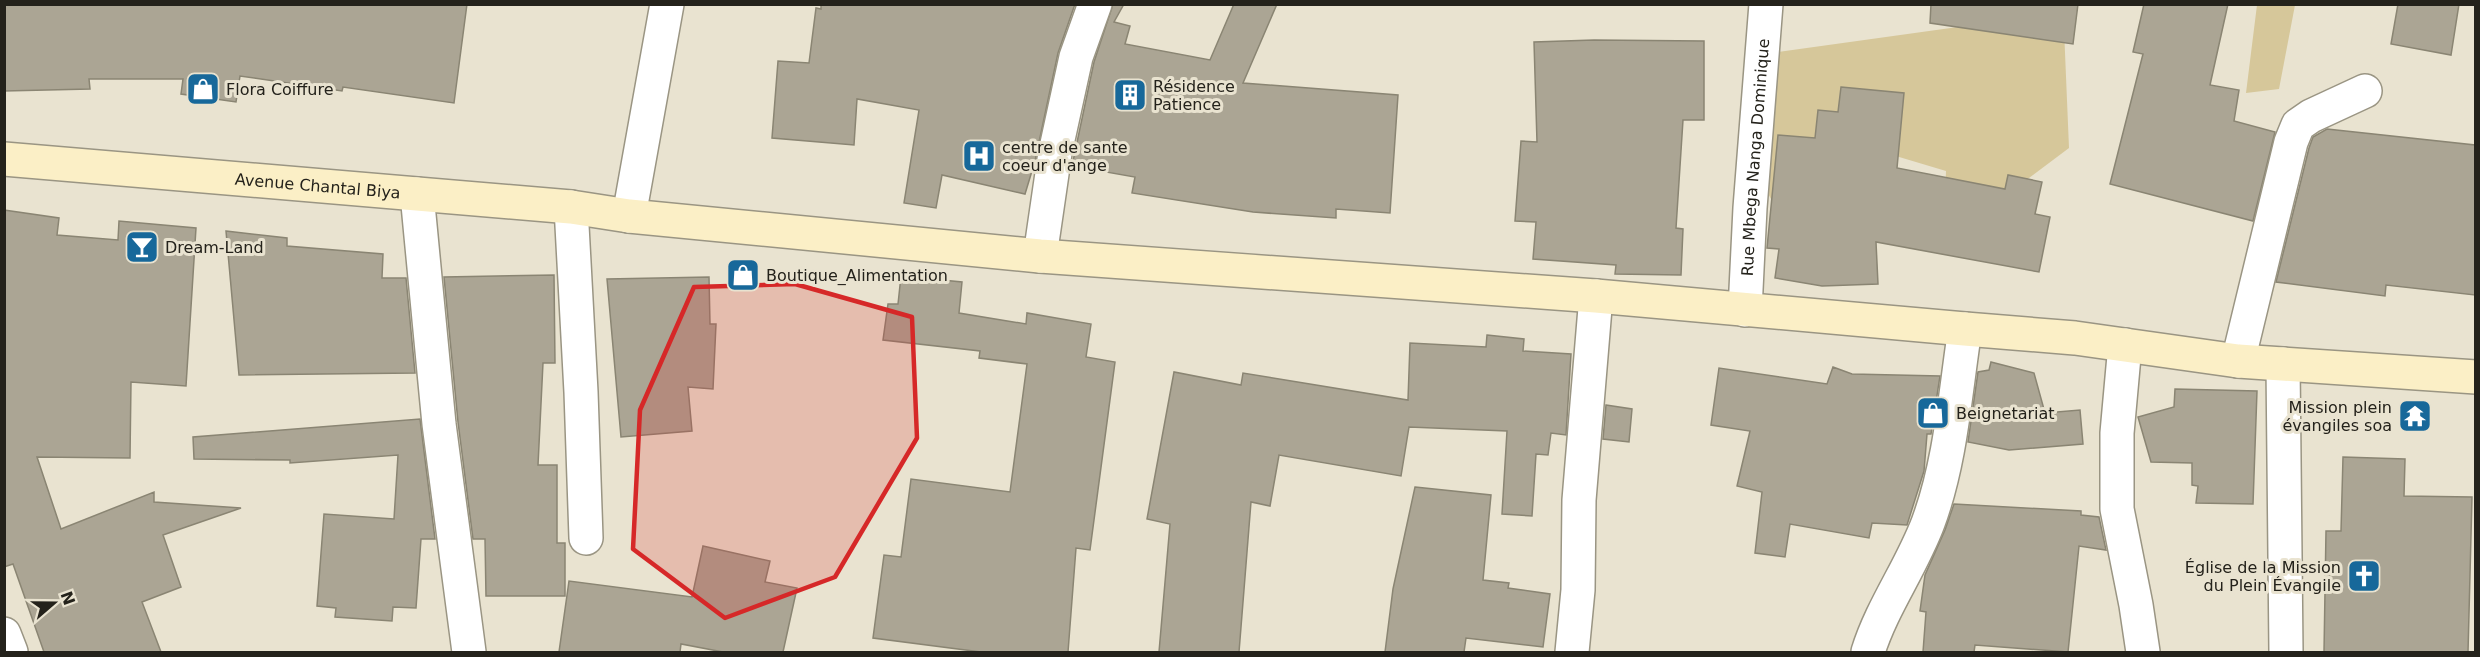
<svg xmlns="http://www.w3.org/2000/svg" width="2480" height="657" font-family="'DejaVu Sans',sans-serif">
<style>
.green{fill:#d6c79a}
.building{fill:#aba594;stroke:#8a8573;stroke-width:1.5}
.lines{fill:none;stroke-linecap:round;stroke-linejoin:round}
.street-casing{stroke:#9a9583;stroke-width:36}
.secondary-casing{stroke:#9a9583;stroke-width:36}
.street{stroke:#fff;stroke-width:33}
.secondary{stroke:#fbefc6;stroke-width:33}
.marked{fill:#d62828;fill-opacity:0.2;stroke:#d62828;stroke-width:4.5;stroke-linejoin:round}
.labels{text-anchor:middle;stroke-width:6;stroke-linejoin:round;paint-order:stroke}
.poi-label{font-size:16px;fill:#24221b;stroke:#e9e3d0;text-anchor:start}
.street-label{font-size:16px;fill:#24221b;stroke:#e9e3d0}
</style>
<rect width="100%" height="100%" fill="#e9e3d0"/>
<path class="green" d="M2063 5 2069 148 1985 211 1943 251 1946 171 1859 145 1798 248 1755 170 1764 54 1965 26Z
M2257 5H2295L2279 89 2246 93Z"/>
<path class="building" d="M467 4 454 103 343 87 342 91 240 76 236 102 181 94 183 79H89L90 89 4 91V5Z
M821 4H1075L1058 53 1035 161 1025 194 942 175 936 208 904 203 919 110 857 99 854 145 772 138 778 61 809 63 816 8 821 9Z
M1113 4H1124L1114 22 1130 26 1125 44 1210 60 1234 4H1277L1243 83 1398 95 1390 213 1336 209V218L1253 212 1132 193 1135 177 1072 166 1094 62Z
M1931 4H2078L2073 44 1930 23Z
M2144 4H2228L2210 85 2239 90 2234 121 2275 132 2253 221 2110 184 2143 54 2133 52Z
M2398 4H2459L2451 55 2391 44Z
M1594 40 1704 41V120H1683L1676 228 1683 229 1681 275 1615 274 1616 265 1533 259 1536 222 1515 221 1521 141 1537 142 1534 42Z
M1841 87 1904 93 1897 168 2005 189 2008 175 2042 182 2035 214 2050 217 2039 272 1876 242 1878 284 1822 286 1775 278 1779 249 1767 248 1778 135 1815 138 1818 110 1838 112Z
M2327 129 2475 145V295L2386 285 2385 296 2276 282 2309 148 2313 137Z
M4 210 59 218 57 235 118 240 119 221 196 228 186 386 131 382 130 458 37 457 61 529 154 492V502L241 508 163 535 181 587 142 602 161 652H44L13 564 4 567Z
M226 231 287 238V246L383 254 382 278H406L415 373 239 375Z
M554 275 555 363H543L538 465H557V543H565V596H486L485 539H473L458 422 444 277Z
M901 276 962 282 959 313 1026 324 1027 313 1091 324 1086 357 1115 362 1090 550 1076 548 1068 652H981L873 638 884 555 901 557 911 479 1010 492 1027 364 979 358 980 351 883 340 888 304H898Z
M709 277 710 324H716L713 389 688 387 692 431 621 437 607 279Z
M1487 335 1524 339 1523 351 1571 354 1566 435 1551 433 1548 455 1536 454 1532 516 1502 514 1507 431 1409 427 1401 476 1279 455 1270 506 1251 502 1239 652H1159L1170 524 1147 519 1174 372 1241 385 1243 373 1408 400 1410 343 1486 347Z
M1991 362 2034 373 2045 413 2080 410 2083 444 2009 450 1968 442 1978 372 1989 370Z
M1833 367 1852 374 1940 376 1931 434H1927L1924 471 1907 525 1872 523 1869 538 1790 524 1785 557 1755 553 1762 492 1737 486 1750 431 1711 425 1719 368 1827 384Z
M2175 389 2257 391 2253 504 2196 503 2198 486 2192 485V463L2151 462 2138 417 2174 407Z
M1606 405 1632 409 1629 442 1603 439Z
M420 419 435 539H421L416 608 393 607 392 621 335 617 336 608 317 606 324 514 394 519 398 455 290 463V460L194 459 193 437Z
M2343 457 2405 459 2404 496 2472 497 2468 652H2324L2326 531H2341Z
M1415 487 1491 495 1483 580 1509 583 1508 588 1550 594 1543 647 1466 638 1464 652H1385L1393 589Z
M1954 504 2081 511V515L2099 517 2106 550 2079 546 2068 652 1975 645 1974 652H1923L1926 612 1920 611 1925 575 1945 530Z
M703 546 770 561 765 582 797 588 783 652H723L681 644 680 652H559L569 581 692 597Z"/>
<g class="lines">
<defs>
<g id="street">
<path d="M417 194 439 424 469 652"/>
<path d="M571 207 581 392 586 538"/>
<path d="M629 216 667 4"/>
<path d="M1040 256 1055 153 1076 57 1095 4"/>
<path id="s1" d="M1745 310 1750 208 1766 4"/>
<path d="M2125 345 2117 433V509L2136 605 2143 652"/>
<path d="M2238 361 2291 142 2298 125 2311 116 2365 91"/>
<path d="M2283 364 2286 652"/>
<path d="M4 634 11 652"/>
<path d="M1572 652 1578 590 1579 500 1596 296"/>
<path d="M1868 652C1882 607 1911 568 1928 523 1951 461 1955 394 1965 329"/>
</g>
<g id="secondary">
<path id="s2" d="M4 159 571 207 629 216 1040 256 1596 296 1965 329 2075 338 2238 361 2476 377"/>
</g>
</defs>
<use href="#street" class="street-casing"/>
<use href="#secondary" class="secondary-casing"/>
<use href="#street" class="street"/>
<use href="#secondary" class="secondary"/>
</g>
<path class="marked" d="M795 284 912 317 917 438 835 577 725 618 633 549 640 410 694 287Z"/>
<defs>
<symbol id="shop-square" viewBox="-11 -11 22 22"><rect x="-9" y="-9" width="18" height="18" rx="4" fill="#17689a" stroke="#e9e3d0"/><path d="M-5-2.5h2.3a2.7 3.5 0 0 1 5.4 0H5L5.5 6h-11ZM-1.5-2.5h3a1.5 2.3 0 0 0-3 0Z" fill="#fff"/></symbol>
<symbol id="building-square" viewBox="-11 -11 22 22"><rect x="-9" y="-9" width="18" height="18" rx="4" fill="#17689a" stroke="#e9e3d0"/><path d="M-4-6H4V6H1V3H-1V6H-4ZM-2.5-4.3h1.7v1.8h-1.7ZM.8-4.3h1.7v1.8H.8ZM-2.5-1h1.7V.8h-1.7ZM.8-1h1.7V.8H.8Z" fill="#fff"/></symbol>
<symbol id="hospital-square" viewBox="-11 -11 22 22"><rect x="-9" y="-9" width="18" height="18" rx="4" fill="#17689a" stroke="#e9e3d0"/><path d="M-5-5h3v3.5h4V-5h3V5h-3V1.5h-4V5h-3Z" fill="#fff"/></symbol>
<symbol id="bar-square" viewBox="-11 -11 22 22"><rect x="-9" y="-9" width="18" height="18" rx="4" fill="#17689a" stroke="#e9e3d0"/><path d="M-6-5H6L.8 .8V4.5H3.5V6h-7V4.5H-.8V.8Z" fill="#fff"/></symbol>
<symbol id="temple-square" viewBox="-11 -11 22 22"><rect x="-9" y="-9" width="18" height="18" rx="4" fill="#17689a" stroke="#e9e3d0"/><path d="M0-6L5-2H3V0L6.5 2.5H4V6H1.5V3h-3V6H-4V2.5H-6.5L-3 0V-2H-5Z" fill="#fff"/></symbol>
<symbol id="church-square" viewBox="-11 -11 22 22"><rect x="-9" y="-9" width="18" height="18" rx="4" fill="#17689a" stroke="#e9e3d0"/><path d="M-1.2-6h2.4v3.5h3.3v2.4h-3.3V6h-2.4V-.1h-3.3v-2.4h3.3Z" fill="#fff"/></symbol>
</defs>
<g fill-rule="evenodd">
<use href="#shop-square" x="184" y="70" width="38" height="38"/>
<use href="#building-square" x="1111" y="76" width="38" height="38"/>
<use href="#hospital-square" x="960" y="137" width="38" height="38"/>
<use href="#bar-square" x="123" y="228" width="38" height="38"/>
<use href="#shop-square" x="724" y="256" width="38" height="38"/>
<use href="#shop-square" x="1914" y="394" width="38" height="38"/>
<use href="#temple-square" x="2396" y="397" width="38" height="38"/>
<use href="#church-square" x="2345" y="557" width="38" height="38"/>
</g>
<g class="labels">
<g class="poi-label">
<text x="1153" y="92">Résidence<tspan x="1153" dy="18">Patience</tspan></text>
<text x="226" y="95">Flora Coiffure</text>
<text x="1002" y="153">centre de sante<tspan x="1002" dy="18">coeur d'ange</tspan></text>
<text x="165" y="253">Dream-Land</text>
<text x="766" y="281">Boutique_Alimentation</text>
<text x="2392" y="413" text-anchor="end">Mission plein<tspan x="2392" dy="18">évangiles soa</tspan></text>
<text x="1956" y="419">Beignetariat</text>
<text x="2341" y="573" text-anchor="end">Église de la Mission<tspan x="2341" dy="18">du Plein Évangile</tspan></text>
</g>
<g class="street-label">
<text dy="6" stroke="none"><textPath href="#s1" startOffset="153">Rue Mbega Nanga Dominique</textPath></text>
<text dy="6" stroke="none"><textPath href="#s2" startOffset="315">Avenue Chantal Biya</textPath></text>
</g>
</g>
<rect width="2480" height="657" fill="none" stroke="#24221b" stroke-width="12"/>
<g transform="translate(54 603) rotate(70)" stroke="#e9e3d0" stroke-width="4.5" paint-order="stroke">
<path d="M0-4.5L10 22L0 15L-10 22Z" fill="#24221b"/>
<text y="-9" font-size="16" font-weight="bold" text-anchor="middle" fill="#24221b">N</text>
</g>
</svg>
